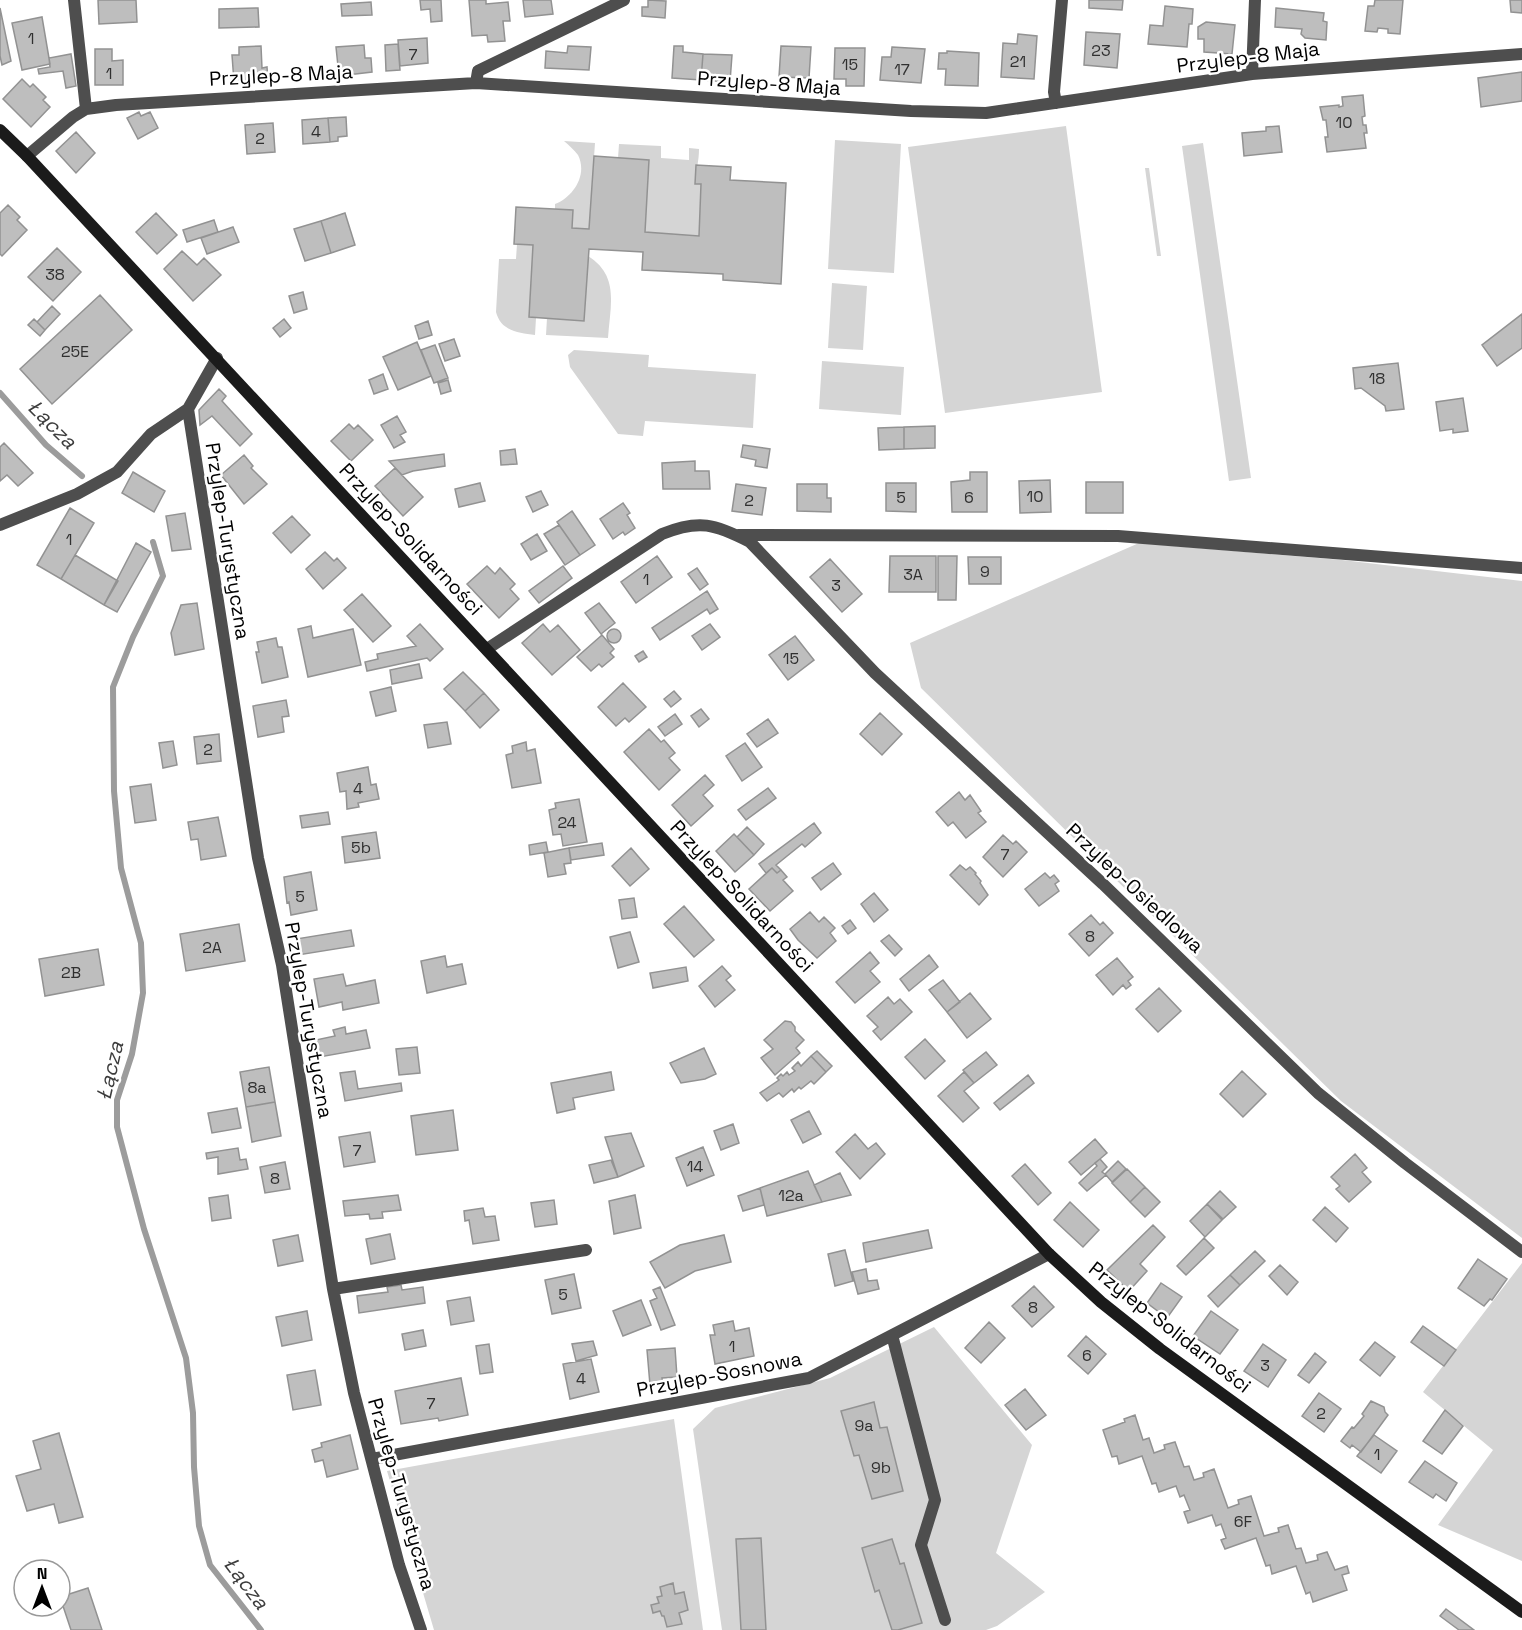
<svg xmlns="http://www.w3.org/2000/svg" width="1522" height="1630" font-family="'Space Grotesk',sans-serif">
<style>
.green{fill:#d5d5d5}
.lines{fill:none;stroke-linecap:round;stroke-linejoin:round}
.stream{stroke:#9c9c9c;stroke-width:6}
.building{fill:#bebebe;stroke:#929292;stroke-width:1.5}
.street{stroke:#4e4e4e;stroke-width:12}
.secondary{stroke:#1b1b1b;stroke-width:12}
.labels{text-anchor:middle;stroke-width:5;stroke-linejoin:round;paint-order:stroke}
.number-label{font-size:16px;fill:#303030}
.street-label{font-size:20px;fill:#000;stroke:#fff}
.water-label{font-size:21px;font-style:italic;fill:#3d3d3d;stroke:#fff}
</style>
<rect width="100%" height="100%" fill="#fff"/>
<path class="green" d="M1066 126 1102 392 945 413 908 147Z
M835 140 901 144 894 273 828 269Z
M564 141 595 143 589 229 572 228 573 210 555 209V204C573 197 588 175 578 155 574 150 569 145 564 141Z
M1203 143 1251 478 1229 481 1182 146Z
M619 144 661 146V158L689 160V148L699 149C699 161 696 171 695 183L701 184 699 236 645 232 649 160 618 158Z
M1145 168H1149L1161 256H1157Z
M517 244 533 245 529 317 536 318 535 335C518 333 501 331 496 312L499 259H516Z
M588 256C620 276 610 306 608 338L546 335 547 318 584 321Z
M832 283 867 286 863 350 828 348Z
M574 350 649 355 648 367 756 374 753 428 645 421 643 436 618 434 570 367 568 355Z
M822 361 904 367 901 415 819 409Z
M1139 543 1342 560 1522 581V1238L1341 1101 921 688 910 643Z
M1522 1263V1561L1438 1525 1493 1450 1423 1392Z
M934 1327 1032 1445 996 1553 1045 1592 997 1626 986 1630H722L693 1429 715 1408 830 1378Z
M674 1419 703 1630H434L387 1471Z"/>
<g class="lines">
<path class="stream" d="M0 393 46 445 82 476
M153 542 163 576 133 637 113 687 114 791 121 868 141 943 143 993 132 1054 117 1100V1127L144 1229 186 1358 193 1413 194 1467 199 1526 210 1565 261 1630"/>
</g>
<path class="building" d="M98 0H136L137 22 99 24Z
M420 0H441L442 21 431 22 430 9 421 10Z
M469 0H486V4L508 2 510 21H503L505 41 488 42 487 35 472 36Z
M523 0H551L553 14 525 17Z
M648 0 666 1 665 18 642 16V7H648Z
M1089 0H1123L1122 10 1089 8Z
M1375 0H1403L1400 34 1388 33V29L1378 28 1377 32 1365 31 1368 6H1374Z
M1510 0H1522V13L1511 12Z
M371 2 372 15 342 16 341 4Z
M1165 6 1193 9 1192 24H1189L1187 47 1148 44 1150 25 1163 26Z
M0 8 11 61 2 65 0 56Z
M258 8 259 27 219 28V9Z
M1276 8 1324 13 1323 21 1327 22 1326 40 1305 38 1301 34 1302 29 1275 27Z
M42 17 50 64 22 70 12 23Z
M1206 22 1235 25 1232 54 1204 52V39H1198V27Z
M1086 32 1120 34 1117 68 1084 65Z
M1018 34 1037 36 1034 79 1001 77 1003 43 1017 44Z
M427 38 428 63 400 66 398 40Z
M398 44 400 70 386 71 385 45Z
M364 45 365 58H371L372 72 339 76 336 47Z
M261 46 262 68 267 67 268 80 234 82 232 55H239V47Z
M568 46 591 47 589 70 545 68 546 51 567 53Z
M674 46H683V52L703 54 701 80 672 78Z
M781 46 811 47 809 78 779 77Z
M892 47 925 49 921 83 880 80 882 57H891Z
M835 48H865L864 86H846V79H834Z
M95 49H112V61L123 60V85H95Z
M947 51 979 53 978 86 945 85 946 69H938L939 53H947Z
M71 54 76 86 66 88 63 71 39 74 38 69 50 67 49 58Z
M703 54 732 55 730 82 701 80Z
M1522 72V101L1481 107 1478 78Z
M22 79 30 87 33 84 46 97 43 100 50 107 31 127 3 99Z
M1363 95 1365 116 1362 117 1363 125H1366L1367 133H1364L1366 148 1327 152 1325 137H1328L1326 120H1323L1320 107 1339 105V107L1343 106 1342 97Z
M139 112 141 116 150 112 158 128 138 139 127 118Z
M346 117 347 136 338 137V141L330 142 328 118Z
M328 118 330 142 303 144 302 120Z
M273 123 275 152 247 154 245 125Z
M1279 126 1282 152 1244 156 1242 133 1266 131V127Z
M76 132 95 153 76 173 56 151Z
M594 156 649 160 645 232 699 236 701 184H695L696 165 731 167 730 180 786 183 781 284 723 280V274L642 270 643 252 589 249 584 321 529 317 533 245 514 244 516 207 573 210 572 228 589 229Z
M8 205 20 217 17 220 27 230 2 256 0 254V213Z
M156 213 177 235 157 254 136 232Z
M345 213 355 245 331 253 321 221Z
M214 220 218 232 187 242 183 230Z
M321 221 331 253 305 261 294 229Z
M233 227 239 242 207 254 201 238Z
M57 248 81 272 53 301 28 277Z
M182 251 197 265 204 258 221 275 193 301 164 269Z
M303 292 307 309 294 313 289 296Z
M100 295 132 330 52 404 20 369Z
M52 306 60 314 45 330 37 322Z
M1522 314V348L1497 366 1482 345Z
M34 319 45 330 40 336 28 325Z
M284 319 291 328 280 337 273 328Z
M428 321 432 335 419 339 415 326Z
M454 339 460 356 445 361 439 344Z
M417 342 431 376 398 390 383 357Z
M435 345 448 378 434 383 421 350Z
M1398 363 1404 409 1386 411 1385 406 1361 388 1355 389 1353 368Z
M383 374 388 389 374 394 369 380Z
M448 380 451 391 441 394 438 383Z
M219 389 226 396 222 401 252 434 240 446 212 416 200 425 199 410Z
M1463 398 1468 431 1453 433V429L1440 431 1436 402Z
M397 416 406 432 400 435 405 442 394 448 381 425Z
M349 424 354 429 358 425 373 440 351 461 331 441Z
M935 426V448L904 449V427Z
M904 427V449L879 450 878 428Z
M4 443 33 473 18 486 7 475 0 481V447Z
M743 445 770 449 767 468 755 466 756 460 741 457Z
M515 449 517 464 501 465 500 451Z
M444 454 445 466 413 471 402 475 389 461Z
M244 455 253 466 251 468 267 484 244 504 221 475Z
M695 461V471H709L710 489H663L662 463Z
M395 468 423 497 403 516 375 486Z
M133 472 165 491 154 512 122 493Z
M970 472H987V512H952L951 482 970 480Z
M1050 480 1051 512 1020 513 1019 481Z
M1086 482H1123V513H1086Z
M480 483 485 501 459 507 455 489Z
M886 483H916V512L886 511Z
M736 484 766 488 762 515 732 511Z
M797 484H827V498H831V512L797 511Z
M541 491 548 505 533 512 526 497Z
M623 503 630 513 627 515 635 528 625 535 623 532 613 539 600 519Z
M70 508 94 523 61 579 37 565Z
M572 511 595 545 580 555 557 522Z
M185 513 191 549 172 551 166 516Z
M292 516 310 535 291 553 273 533Z
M559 525 580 555 565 565 544 534Z
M537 534 547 551 531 560 521 544Z
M136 543 151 552 117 612 104 605Z
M325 552 334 561 337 558 346 568 323 589 306 569Z
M75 555 118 581 104 605 61 579Z
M657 556 672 577 636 603 621 582Z
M890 556H936V592H889Z
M938 556H957L956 600H938Z
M968 557H1001V584H969Z
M830 559 862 594 842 612 810 577Z
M487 566 495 574 500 568 515 584 510 589 519 599 499 618 467 584Z
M563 566 572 578 539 603 529 591Z
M697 568 708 584 700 590 688 574Z
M707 591 718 609 710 614 707 609 660 640 652 628Z
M362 594 391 626 373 642 344 610Z
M197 603 204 649 175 655 171 633 181 605Z
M599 603 615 623 601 634 585 613Z
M420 624 443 649 430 661 427 658 367 671 365 662 378 659 377 654 416 646 407 636Z
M543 624 550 632 558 625 580 650 552 675 522 643Z
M710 624 720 637 702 650 692 636Z
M311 626 313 638 353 629 361 665 308 677 298 629Z
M607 636a7 7 0 1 1 14 0a7 7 0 1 1-14 0Z
M602 635 614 649 610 653 614 657 602 667 599 664 591 671 577 657Z
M795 636 814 660 788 680 769 655Z
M276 638 278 647H282L288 677 262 683 256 652H259L257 642Z
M643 651 647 657 639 662 635 656Z
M419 664 422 678 392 684 390 670Z
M463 672 484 693 465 711 444 689Z
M623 683 646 707 629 722 625 718 616 726 598 707Z
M391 687 396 711 376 716 370 692Z
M674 691 681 699 671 707 664 699Z
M484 693 499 710 480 728 465 711Z
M286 700 289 716 282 717 284 732 258 737 253 706Z
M701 709 709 719 699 727 691 716Z
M880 713 902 734 882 755 860 734Z
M675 714 682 724 665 736 658 727Z
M768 719 778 733 757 747 747 734Z
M447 722 451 744 428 748 424 725Z
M649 729 661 742 664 740 675 753 669 758 680 770 659 790 624 752Z
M219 734 221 761 197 764 194 737Z
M173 741 177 765 163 768 159 743Z
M526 742 527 751 535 749 541 783 512 788 506 755 513 753 512 746Z
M745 743 762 767 742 781 726 756Z
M368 767 371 785 376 784 379 799 358 803 359 807 347 809 346 791 340 792 337 773Z
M705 775 714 785 703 795 713 806 691 826 672 805Z
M151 784 156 820 135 823 130 787Z
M768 788 776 798 746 820 738 810Z
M959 792 965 800 970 795 981 811 978 813 986 822 966 838 953 822 948 826 936 812Z
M579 799 587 842 563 846 561 834 553 835 549 810 556 808 555 803Z
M328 812 330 824 302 828 300 816Z
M218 817 226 856 201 860 198 839 191 840 188 822Z
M814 823 821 833 805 847 802 844 776 865 781 870 777 873 772 868 766 873 759 864Z
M747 827 764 844 754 855 737 837Z
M376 832 380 858 345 863 342 837Z
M734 834 754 855 735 872 716 851Z
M1003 835 1013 844 1016 841 1027 852 1003 877 983 857Z
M546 842 548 852 530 855 529 845Z
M602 843 604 855 571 860 569 848Z
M569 848 571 863 564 864 566 874 548 877 544 853Z
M631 848 649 869 630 886 612 866Z
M833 863 841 874 821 890 812 878Z
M960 865 966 870 970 867 976 873 975 874 981 881 980 883 988 895 979 905 950 875Z
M772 868 777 873 781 870 787 877 783 880 793 891 770 911 749 889Z
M311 872 317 910 291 915 289 902 287 903 284 877Z
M1045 873 1050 878 1054 875 1059 881 1055 884 1059 891 1039 906 1025 889Z
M874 893 888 910 874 922 861 904Z
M634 898 637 917 622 919 619 900Z
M684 906 714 940 694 957 664 924Z
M810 912 819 922 824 917 835 928 830 933 836 941 817 958 798 940 790 929Z
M1091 915 1100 925 1103 922 1113 933 1089 956 1069 934Z
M850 920 856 928 848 934 842 926Z
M239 924 245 961 186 971 180 934Z
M351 930 354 946 298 955 296 939Z
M630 932 639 962 618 968 610 937Z
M889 935 902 949 895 956 881 941Z
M98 949 104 985 45 996 39 959Z
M870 952 879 963 870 971 880 982 855 1003 836 982Z
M929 955 938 967 909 991 900 979Z
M445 956 447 967 462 964 466 984 427 993 421 961Z
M1117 958 1133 977 1128 981 1131 985 1126 989 1123 985 1113 995 1096 975Z
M722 966 731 976 726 980 735 990 715 1007 699 986Z
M686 967 688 981 653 988 650 973Z
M343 974 346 986 375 980 379 1003 343 1010 342 1002 319 1007 314 979Z
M943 980 960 1002 947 1012 929 990Z
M1159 988 1181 1011 1158 1032 1136 1009Z
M970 993 991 1019 967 1038 947 1012Z
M888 997 894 1004 900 999 912 1012 881 1040 873 1031 878 1027 867 1016Z
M785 1021 791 1022 795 1027V1031L804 1040 796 1048 800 1053 775 1075 761 1058 773 1049 764 1040Z
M345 1027 346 1034 366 1030 370 1048 314 1058 311 1041 335 1036 333 1030Z
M925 1039 945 1061 925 1079 905 1057Z
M417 1047 420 1073 399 1075 396 1049Z
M704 1048 716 1074 705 1079 681 1083 670 1063Z
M817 1051 832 1066 826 1072 811 1056Z
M986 1052 997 1065 974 1083 963 1070Z
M811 1056 826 1072 814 1084 811 1081 801 1089 799 1087 794 1092 792 1089 783 1097 779 1093 767 1101 760 1093 779 1080 777 1078 781 1074 783 1076 787 1072 789 1075 795 1071 792 1068 798 1062 801 1066Z
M269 1067 275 1102 246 1107 240 1072Z
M355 1071 358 1089 401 1083 402 1091 345 1101 340 1073Z
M1242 1071 1266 1094 1243 1117 1220 1094Z
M611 1072 614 1090 573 1098 575 1109 557 1113 551 1083Z
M964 1072 974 1083 964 1091 979 1108 963 1122 938 1096Z
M1028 1075 1034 1083 1000 1110 994 1103Z
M275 1102 281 1136 252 1142 246 1107Z
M237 1108 241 1128 212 1133 208 1113Z
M453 1110 458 1150 416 1155 411 1116Z
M809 1111 821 1134 803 1143 791 1120Z
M733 1124 739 1143 721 1150 714 1131Z
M370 1132 375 1162 344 1167 339 1137Z
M631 1133 644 1166 618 1177 605 1137Z
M855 1134 868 1149 876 1143 885 1154 860 1179 836 1152Z
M1095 1139 1107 1153 1081 1175 1069 1162Z
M703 1147 714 1175 687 1186 676 1158Z
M238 1148 240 1160 246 1159 248 1169 218 1174V1157L207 1159 206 1153Z
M1355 1154 1367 1168 1362 1172 1371 1182 1349 1202 1336 1189 1340 1186 1331 1177Z
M1100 1159 1107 1167 1102 1172 1105 1174 1118 1161 1126 1169 1112 1182 1106 1175 1087 1191 1079 1183 1097 1166 1095 1163Z
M611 1160 618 1177 594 1183 589 1165Z
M285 1162 290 1189 265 1193 260 1167Z
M1025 1164 1051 1193 1038 1205 1012 1176Z
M1127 1169 1145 1187 1130 1202 1112 1183Z
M808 1171 822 1202 767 1216 760 1188Z
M840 1173 851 1195 822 1202 814 1185Z
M1145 1187 1160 1202 1145 1217 1130 1202Z
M760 1188 764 1205 743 1211 738 1196Z
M1220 1191 1236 1207 1223 1219 1207 1204Z
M228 1195 231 1218 212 1221 209 1198Z
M398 1195 401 1210 382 1212 383 1218 370 1219 369 1214 345 1216 343 1201Z
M635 1195 641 1228 614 1234 609 1201Z
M554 1200 557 1224 535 1227 531 1203Z
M1070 1202 1099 1230 1083 1247 1054 1220Z
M1207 1204 1222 1220 1205 1237 1190 1221Z
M1325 1207 1348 1228 1336 1242 1313 1220Z
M483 1208 485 1217 495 1216 499 1240 473 1244 469 1220 465 1221 464 1211Z
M1153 1225 1165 1237 1140 1264 1147 1271 1129 1291 1107 1270Z
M928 1230 932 1248 866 1262 863 1243Z
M390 1234 395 1259 371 1264 366 1239Z
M298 1235 303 1261 278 1266 273 1240Z
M724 1235 731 1262 695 1271 665 1288 650 1262 680 1245Z
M1204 1238 1214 1248 1186 1275 1177 1266Z
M845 1250 853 1281 835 1286 828 1254Z
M1255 1251 1265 1261 1240 1285 1230 1275Z
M1478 1259 1507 1279 1492 1300 1490 1299 1484 1306 1458 1288Z
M1280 1265 1298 1282 1287 1295 1269 1276Z
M866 1269 868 1281 877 1280 879 1289 858 1294 852 1272Z
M574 1274 581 1308 552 1314 545 1280Z
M1230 1275 1240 1285 1218 1307 1208 1296Z
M1161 1283 1182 1297 1167 1318 1147 1303Z
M401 1285 402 1290 423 1287 425 1303 359 1313 357 1296 388 1292 387 1287Z
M1034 1286 1054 1307 1032 1327 1012 1306Z
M660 1287 675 1325 661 1330 650 1301 657 1298 653 1290Z
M470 1297 474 1321 451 1325 447 1301Z
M641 1300 651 1325 623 1336 613 1311Z
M307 1311 312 1340 282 1346 276 1317Z
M1211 1311 1238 1330 1220 1354 1193 1336Z
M733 1321 735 1331 749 1328 754 1356 715 1364 710 1335H715L713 1325Z
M989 1322 1005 1338 981 1363 965 1348Z
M1423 1326 1456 1350 1444 1366 1411 1342Z
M423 1330 426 1346 405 1350 402 1334Z
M1086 1336 1106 1354 1088 1374 1068 1356Z
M593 1341 597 1355 576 1361 572 1344Z
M1375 1342 1395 1357 1380 1376 1360 1360Z
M489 1344 493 1372 480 1374 476 1346Z
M1263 1344 1286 1360 1268 1387 1244 1371Z
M675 1348 677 1377 662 1378 663 1384 650 1385 647 1350Z
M1315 1353 1326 1362 1309 1383 1298 1375Z
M591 1359 599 1392 570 1399 563 1364Z
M315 1370 321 1405 293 1410 287 1375Z
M461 1378 468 1415 439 1421 438 1418 401 1424 395 1391Z
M1025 1389 1046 1415 1026 1430 1005 1405Z
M1319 1393 1341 1409 1324 1432 1302 1416Z
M1371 1401 1384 1407 1385 1412 1388 1415 1361 1452 1352 1445 1350 1448 1341 1441 1352 1427 1354 1428 1364 1416 1362 1414Z
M874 1402 880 1428 887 1427 903 1491 872 1499 859 1455 854 1456 841 1411Z
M1445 1410 1463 1426 1442 1454 1423 1441Z
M1135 1415 1143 1440 1149 1438 1154 1453 1165 1449 1164 1445 1175 1442 1184 1467 1189 1466 1194 1480 1204 1477 1203 1473 1214 1469 1228 1508 1239 1504 1238 1500 1251 1496 1264 1536 1279 1532 1278 1528 1288 1525 1296 1549 1301 1548 1306 1563 1318 1560 1317 1555 1327 1552 1335 1570 1347 1566 1349 1573 1342 1575 1347 1590 1313 1602 1310 1592 1306 1594 1296 1566 1272 1574 1270 1565 1266 1566 1256 1538 1225 1549 1221 1540 1226 1538 1221 1524 1216 1526 1212 1515 1188 1523 1184 1512 1190 1510 1184 1495 1180 1497 1176 1486 1159 1492 1156 1483 1152 1484 1142 1456 1119 1464 1117 1456 1112 1457 1103 1430 1125 1422 1124 1419Z
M59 1433 83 1517 59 1523 54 1504 27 1511 16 1476 41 1469 33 1441Z
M350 1435 358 1469 327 1477 323 1460 315 1462 312 1450 322 1447 321 1443Z
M1374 1435 1397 1451 1381 1473 1357 1456Z
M1425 1461 1457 1483 1446 1501 1436 1494 1433 1498 1409 1482Z
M761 1538 766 1630H741L736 1539Z
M892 1539 900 1564 904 1563 922 1623 898 1630H892L879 1590 875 1592 862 1548Z
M673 1583 675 1594 684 1592 688 1610 679 1613 682 1624 667 1627 664 1616H662L660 1611 653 1613 651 1605 659 1603 657 1597 662 1596 660 1587Z
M88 1588 102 1630H71L60 1597Z
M1446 1609 1474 1630H1459L1440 1616Z"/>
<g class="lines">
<path class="street" d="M74 0 86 109
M1252 74 1255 0
M476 83 478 71 624 0
M1056 103 1054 92 1062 0
M27 156 73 117 86 109 116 105 476 83 911 111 986 113 1252 74 1522 54
M188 409 258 858 282 965 333 1289 354 1393 399 1565 421 1630
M0 525 77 494 117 472 151 434 188 409 217 358
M738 535 1118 536 1522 568
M487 649 662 534C699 519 715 524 750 542L875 673 1103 884 1318 1093 1405 1163 1522 1252
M333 1289 586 1250
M892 1335 935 1500 921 1545 945 1620
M372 1459 809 1378 1049 1254"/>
<path class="secondary" d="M0 130 27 156 1049 1254 1101 1302 1160 1349 1522 1612"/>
</g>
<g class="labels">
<g class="number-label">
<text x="31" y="44">1</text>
<text x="1101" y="56">23</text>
<text x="413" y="60">7</text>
<text x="1018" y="67">21</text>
<text x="850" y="70">15</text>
<text x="902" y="75">17</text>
<text x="109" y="79">1</text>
<text x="1344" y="128">10</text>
<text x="316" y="137">4</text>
<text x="260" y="144">2</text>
<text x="55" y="280">38</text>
<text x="75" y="357">25E</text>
<text x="1377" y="384">18</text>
<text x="1035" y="502">10</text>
<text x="901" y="503">5</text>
<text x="969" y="503">6</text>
<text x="749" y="506">2</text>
<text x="69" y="545">1</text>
<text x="985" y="577">9</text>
<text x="913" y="580">3A</text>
<text x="646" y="585">1</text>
<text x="836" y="591">3</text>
<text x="791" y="664">15</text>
<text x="208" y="755">2</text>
<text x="358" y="794">4</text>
<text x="567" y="828">24</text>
<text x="361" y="853">5b</text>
<text x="1005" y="860">7</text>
<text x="300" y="902">5</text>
<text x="1090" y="942">8</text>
<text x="212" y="953">2A</text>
<text x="71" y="978">2B</text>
<text x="257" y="1093">8a</text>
<text x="357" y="1156">7</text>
<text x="695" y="1172">14</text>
<text x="275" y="1184">8</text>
<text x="791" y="1201">12a</text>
<text x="563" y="1300">5</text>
<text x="1033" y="1313">8</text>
<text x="732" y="1352">1</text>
<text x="1087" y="1361">6</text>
<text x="1265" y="1371">3</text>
<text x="581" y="1384">4</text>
<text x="431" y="1409">7</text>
<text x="1321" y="1419">2</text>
<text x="864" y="1431">9a</text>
<text x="1377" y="1460">1</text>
<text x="881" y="1473">9b</text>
<text x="1243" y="1527">6F</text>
</g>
<g class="street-label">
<text transform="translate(1248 57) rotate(-7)" y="7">Przylep-8 Maja</text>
<text transform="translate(281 75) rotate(-3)" y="7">Przylep-8 Maja</text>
<text transform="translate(769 83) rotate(4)" y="7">Przylep-8 Maja</text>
<text transform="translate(411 539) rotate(47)" y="7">Przylep-Solidarności</text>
<text transform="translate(228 541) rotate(81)" y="7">Przylep-Turystyczna</text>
<text transform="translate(1135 888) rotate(43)" y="7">Przylep-Osiedlowa</text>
<text transform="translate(742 896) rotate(47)" y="7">Przylep-Solidarności</text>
<text transform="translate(309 1020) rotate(80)" y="7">Przylep-Turystyczna</text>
<text transform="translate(1170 1327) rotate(38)" y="7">Przylep-Solidarności</text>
<text transform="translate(719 1374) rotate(-11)" y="7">Przylep-Sosnowa</text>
<text transform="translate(402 1494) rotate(74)" y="7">Przylep-Turystyczna</text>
</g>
<g class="water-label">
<text transform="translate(52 424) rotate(45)" y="7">Łącza</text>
<text transform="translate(110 1071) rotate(-77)" y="7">Łącza</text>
<text transform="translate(246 1583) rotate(53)" y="7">Łącza</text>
</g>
</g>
<g transform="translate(42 1588)"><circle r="28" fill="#ffffff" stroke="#999999" stroke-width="1.5"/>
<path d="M0-4.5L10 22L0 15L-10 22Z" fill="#000000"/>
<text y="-9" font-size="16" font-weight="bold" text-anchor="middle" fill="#000000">N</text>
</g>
</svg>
